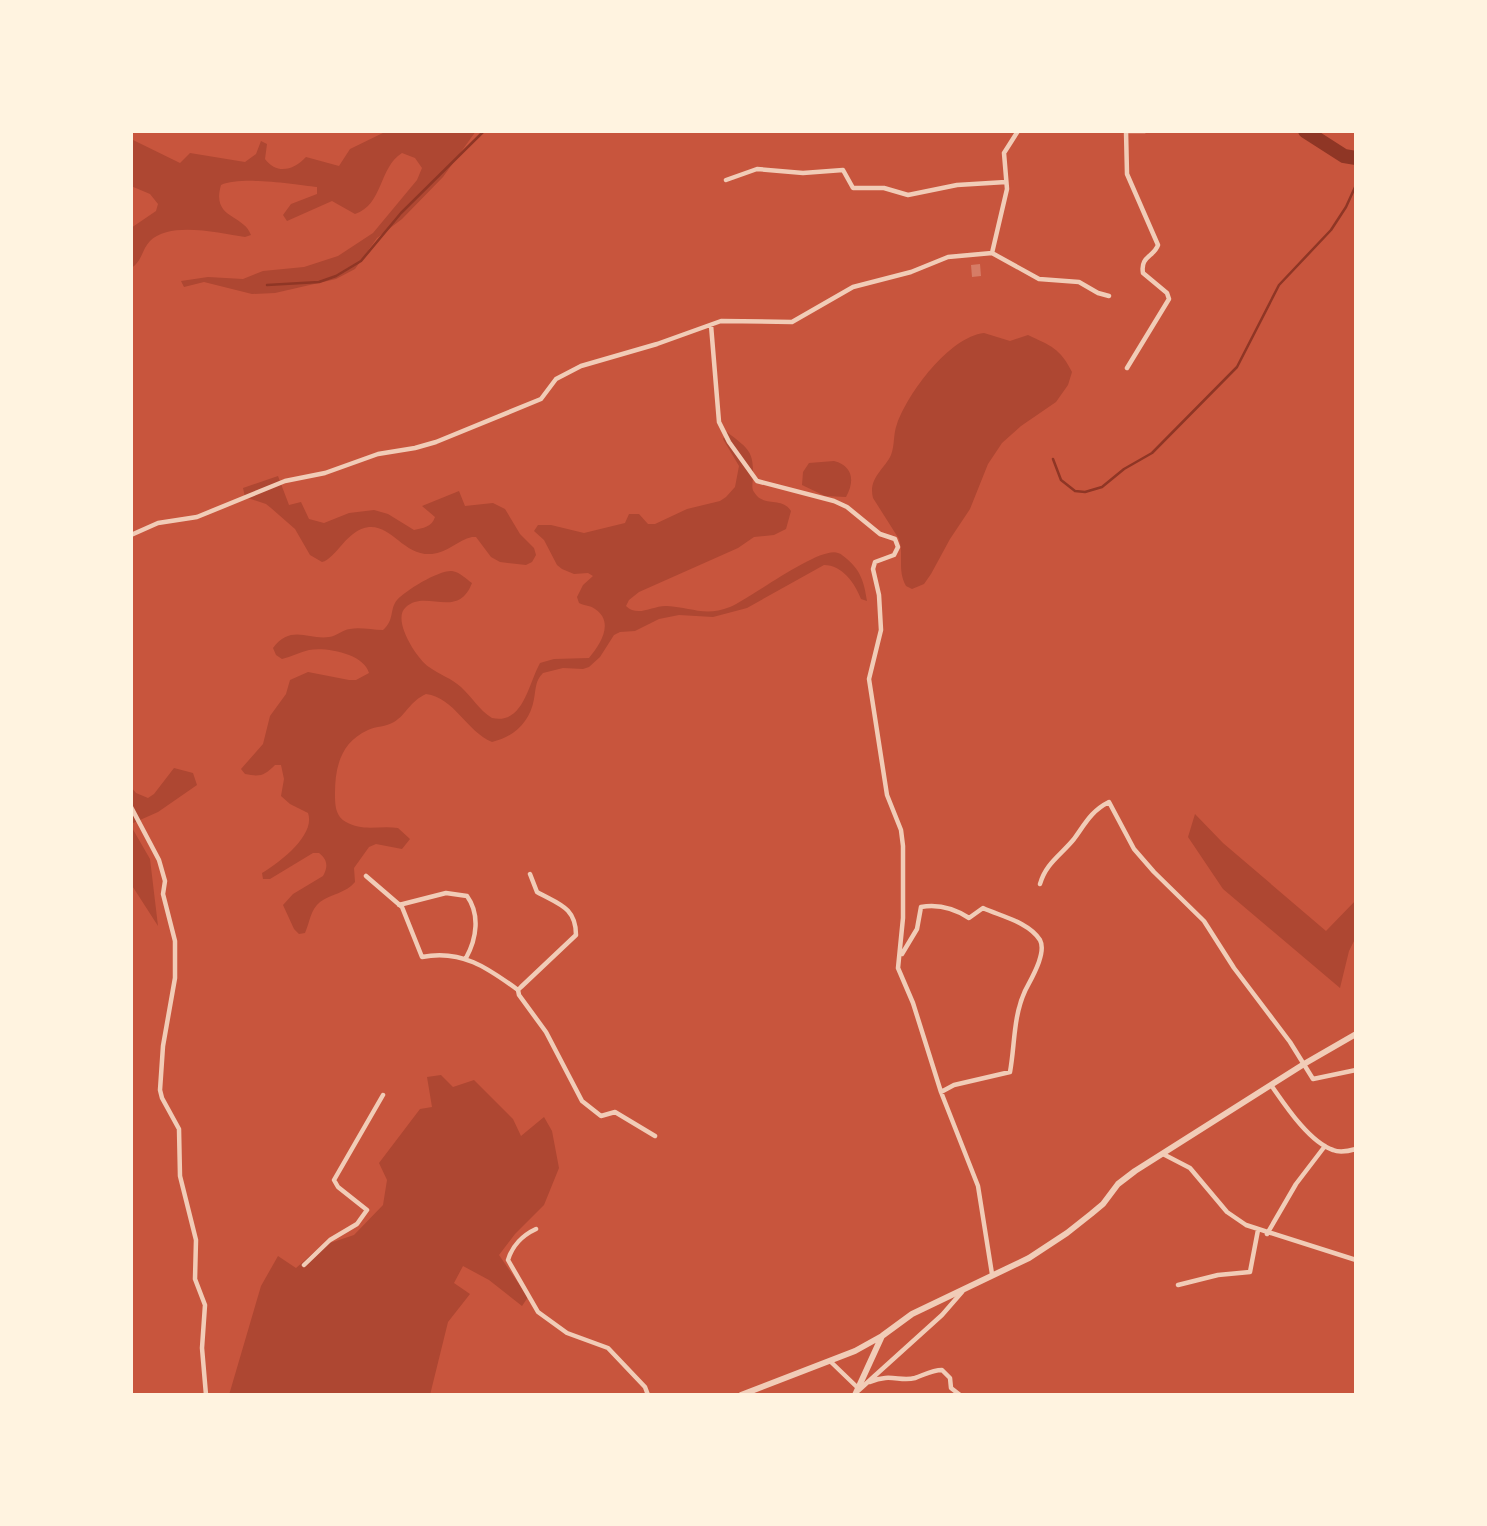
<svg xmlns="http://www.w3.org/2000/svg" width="1487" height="1526" font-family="'DejaVu Sans',sans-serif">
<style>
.green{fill:#ae4732}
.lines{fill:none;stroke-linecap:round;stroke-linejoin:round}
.stream{stroke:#8f3625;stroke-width:2.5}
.river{stroke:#8f3625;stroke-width:14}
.building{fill:#d67c66}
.minor{stroke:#f1ccb7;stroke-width:4.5}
.tertiary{stroke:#f1ccb7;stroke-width:6}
</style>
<rect width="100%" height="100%" fill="#c8553d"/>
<path class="green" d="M387 131H476L443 177 402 219 377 238 355 269 336 279 275 293 252 294 204 282 184 287 181 281 208 277 243 279 263 271 304 267 338 256 373 233 417 180 422 168 415 158 402 153C379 167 383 205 355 214L332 201 287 221 283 215 291 204 317 194V187C295 184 241 176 221 185 211 219 244 214 251 235L245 237C219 233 170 221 150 241 142 249 142 262 131 268V228L156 211 158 204 150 194 131 186V139L180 163 190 153 245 162 256 154 261 141 267 144 265 159C277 175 294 170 306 157L339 166 350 149Z
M984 333 1010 341 1028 335C1051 346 1060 348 1072 372L1068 385 1056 402 1021 426 1002 443 988 464 970 509 950 539 931 574 924 584 912 589 906 586C897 570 904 555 899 539L873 498C868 478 884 470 891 455 895 445 893 434 897 424 908 393 949 337 984 333Z
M727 432C747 448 754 450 753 476 753 482 751 488 754 492 763 508 782 496 791 511L786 529 774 535 754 537 738 548 639 592 629 600 626 606C638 618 653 605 667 606 690 607 705 617 730 607 750 599 819 546 838 553 842 554 844 557 847 559 861 571 864 582 867 601L861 599C855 583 842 565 824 565L747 608 713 617 679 615 659 619 635 631 620 632 614 635 600 657 589 667 583 669 563 668 543 673C535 681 536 689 534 699 530 722 514 737 492 742 466 731 455 698 426 694 409 702 407 714 394 722 386 727 376 726 368 730 341 742 335 767 335 793 335 804 335 816 346 822 363 832 380 825 398 828L410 839 402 849 376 844 369 847 354 868 355 882C346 893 331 894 320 902 310 910 310 922 305 933L299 934 294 929 283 905 293 894 323 876C328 867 328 860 319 853H313L270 879H263L262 873C279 863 316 835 308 813L290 804 281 796 284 779 281 765H275C264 776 260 777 245 774L241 769 263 744 270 716 286 694 290 680 308 672 349 680H356L369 673C364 654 327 647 309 650 300 652 291 657 282 659L276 655 273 648C291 624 308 640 329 637 337 636 342 630 350 629 360 627 372 630 383 630 395 619 389 610 397 600 406 590 439 570 452 571 460 572 466 579 472 583 458 620 426 589 406 607 391 619 417 659 429 667 440 675 451 678 461 687 472 697 479 710 492 718 523 725 528 685 540 663L554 659 589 658C600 645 615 622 595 609 590 605 585 606 579 603L577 597 583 585 593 576 588 573 574 574 562 569 557 565 544 540 534 531 538 525H551L584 533 625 523 629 514H639L648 524H655L687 509 720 501 726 497 735 487 739 466 723 439Z
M834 461C853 466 855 481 846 497L825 496 802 485 803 472 809 463Z
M278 476 289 505 301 502 309 519 324 523 349 513 374 510 388 514 414 530C423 528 432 527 435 517L422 506 459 491 465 506 493 503 505 509 520 534 534 548 536 555 532 562 526 565 500 562 491 557 476 537H472C458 540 447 553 432 554 404 556 392 525 369 527 347 529 336 559 322 562L310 555 295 529 271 508 266 504 245 497 243 488Z
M174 768 193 773 197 785 158 812 131 824V787L136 793 148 798 154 794Z
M1195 814 1223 843 1326 931 1356 900V937L1349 951 1340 988 1223 889 1188 837Z
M131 826 150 859 158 926 131 884Z
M441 1075 453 1087 474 1080 513 1119 521 1136 544 1117 552 1131 559 1168 544 1205 515 1234 499 1255 528 1297 522 1306 489 1280 463 1266 454 1283 470 1294 448 1322 430 1395H229L261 1286 278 1256 296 1268 321 1246 354 1235 383 1205 387 1180 379 1163 420 1109 432 1107 427 1077Z"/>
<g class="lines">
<path class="stream" d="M267 285 319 282 336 276 361 261 401 213 484 131
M1053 459 1061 480 1075 491 1085 492 1102 487 1124 469 1152 453 1237 367 1279 285 1331 230 1346 207 1356 185"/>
<path class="river" d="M1305 131 1344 156 1356 158"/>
</g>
<path class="building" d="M980 264 981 276 972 277 971 265Z"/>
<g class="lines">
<path class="minor" d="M1126 131 1127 174 1158 245C1154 257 1140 256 1143 273L1167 293 1169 299 1127 368
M1128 131H1145
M726 180 757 169 803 173 843 170 853 188H884L908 195 957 185 1006 182
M992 253 1039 279 1079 282 1098 293 1109 296
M711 325 719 422 729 442 757 481 834 501 847 507 880 534 895 539 898 547 894 555 875 562 873 569 879 595 881 630 869 679 887 795 901 830 903 846V918L898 968 913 1003 941 1092 978 1186 992 1274
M131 535 158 523 197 517 285 481 325 473 378 454 415 448 436 442 541 399 556 379 581 366 657 344 721 321 792 322 853 287 911 272 948 257 992 253 1007 189 1004 153 1018 131
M131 807 159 860 165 881 163 894 175 941V978L163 1046 160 1090 162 1098 179 1129 180 1176 196 1240 195 1279 205 1305 202 1348 206 1395
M530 874 537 892C558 904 576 907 576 935L521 987 518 990 519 995 546 1032 582 1101 601 1116 615 1112 655 1136
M366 876 402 907 422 957C461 949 488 968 518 990
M1040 884C1046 863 1061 855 1074 839 1085 824 1091 811 1109 802L1134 849 1154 872 1204 921 1234 968 1290 1042 1313 1079 1356 1070
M399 905 446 893 467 896C480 914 477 938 466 958
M902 954 917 929 921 907C938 904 955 909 969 918L983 908C1000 916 1029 922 1040 940 1047 953 1031 979 1025 991 1013 1017 1015 1045 1010 1072L954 1085 941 1092
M1271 1085C1285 1105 1309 1142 1333 1150 1340 1153 1349 1151 1356 1149
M1163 1154 1190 1168 1227 1212 1246 1225 1356 1260
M536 1229C523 1235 512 1246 508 1260L538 1312 567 1333 608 1348 645 1387 648 1395
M1267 1234 1296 1184 1325 1146
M304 1265 330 1240 357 1224 367 1210 338 1187 334 1180 383 1095
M1178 1285 1218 1275 1250 1272 1258 1230
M831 1362 859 1389
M870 1382C890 1373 900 1382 915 1378 924 1375 932 1370 942 1370L950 1378 951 1388 960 1395
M859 1390 942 1315 962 1292"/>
<path class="tertiary" d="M741 1395 855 1351 882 1336 912 1314 1029 1258 1067 1233 1091 1214 1103 1204 1118 1184 1135 1171 1304 1064 1356 1034
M855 1395 882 1336"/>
</g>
<rect width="1487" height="1526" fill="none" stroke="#fff3e0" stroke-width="266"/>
</svg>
